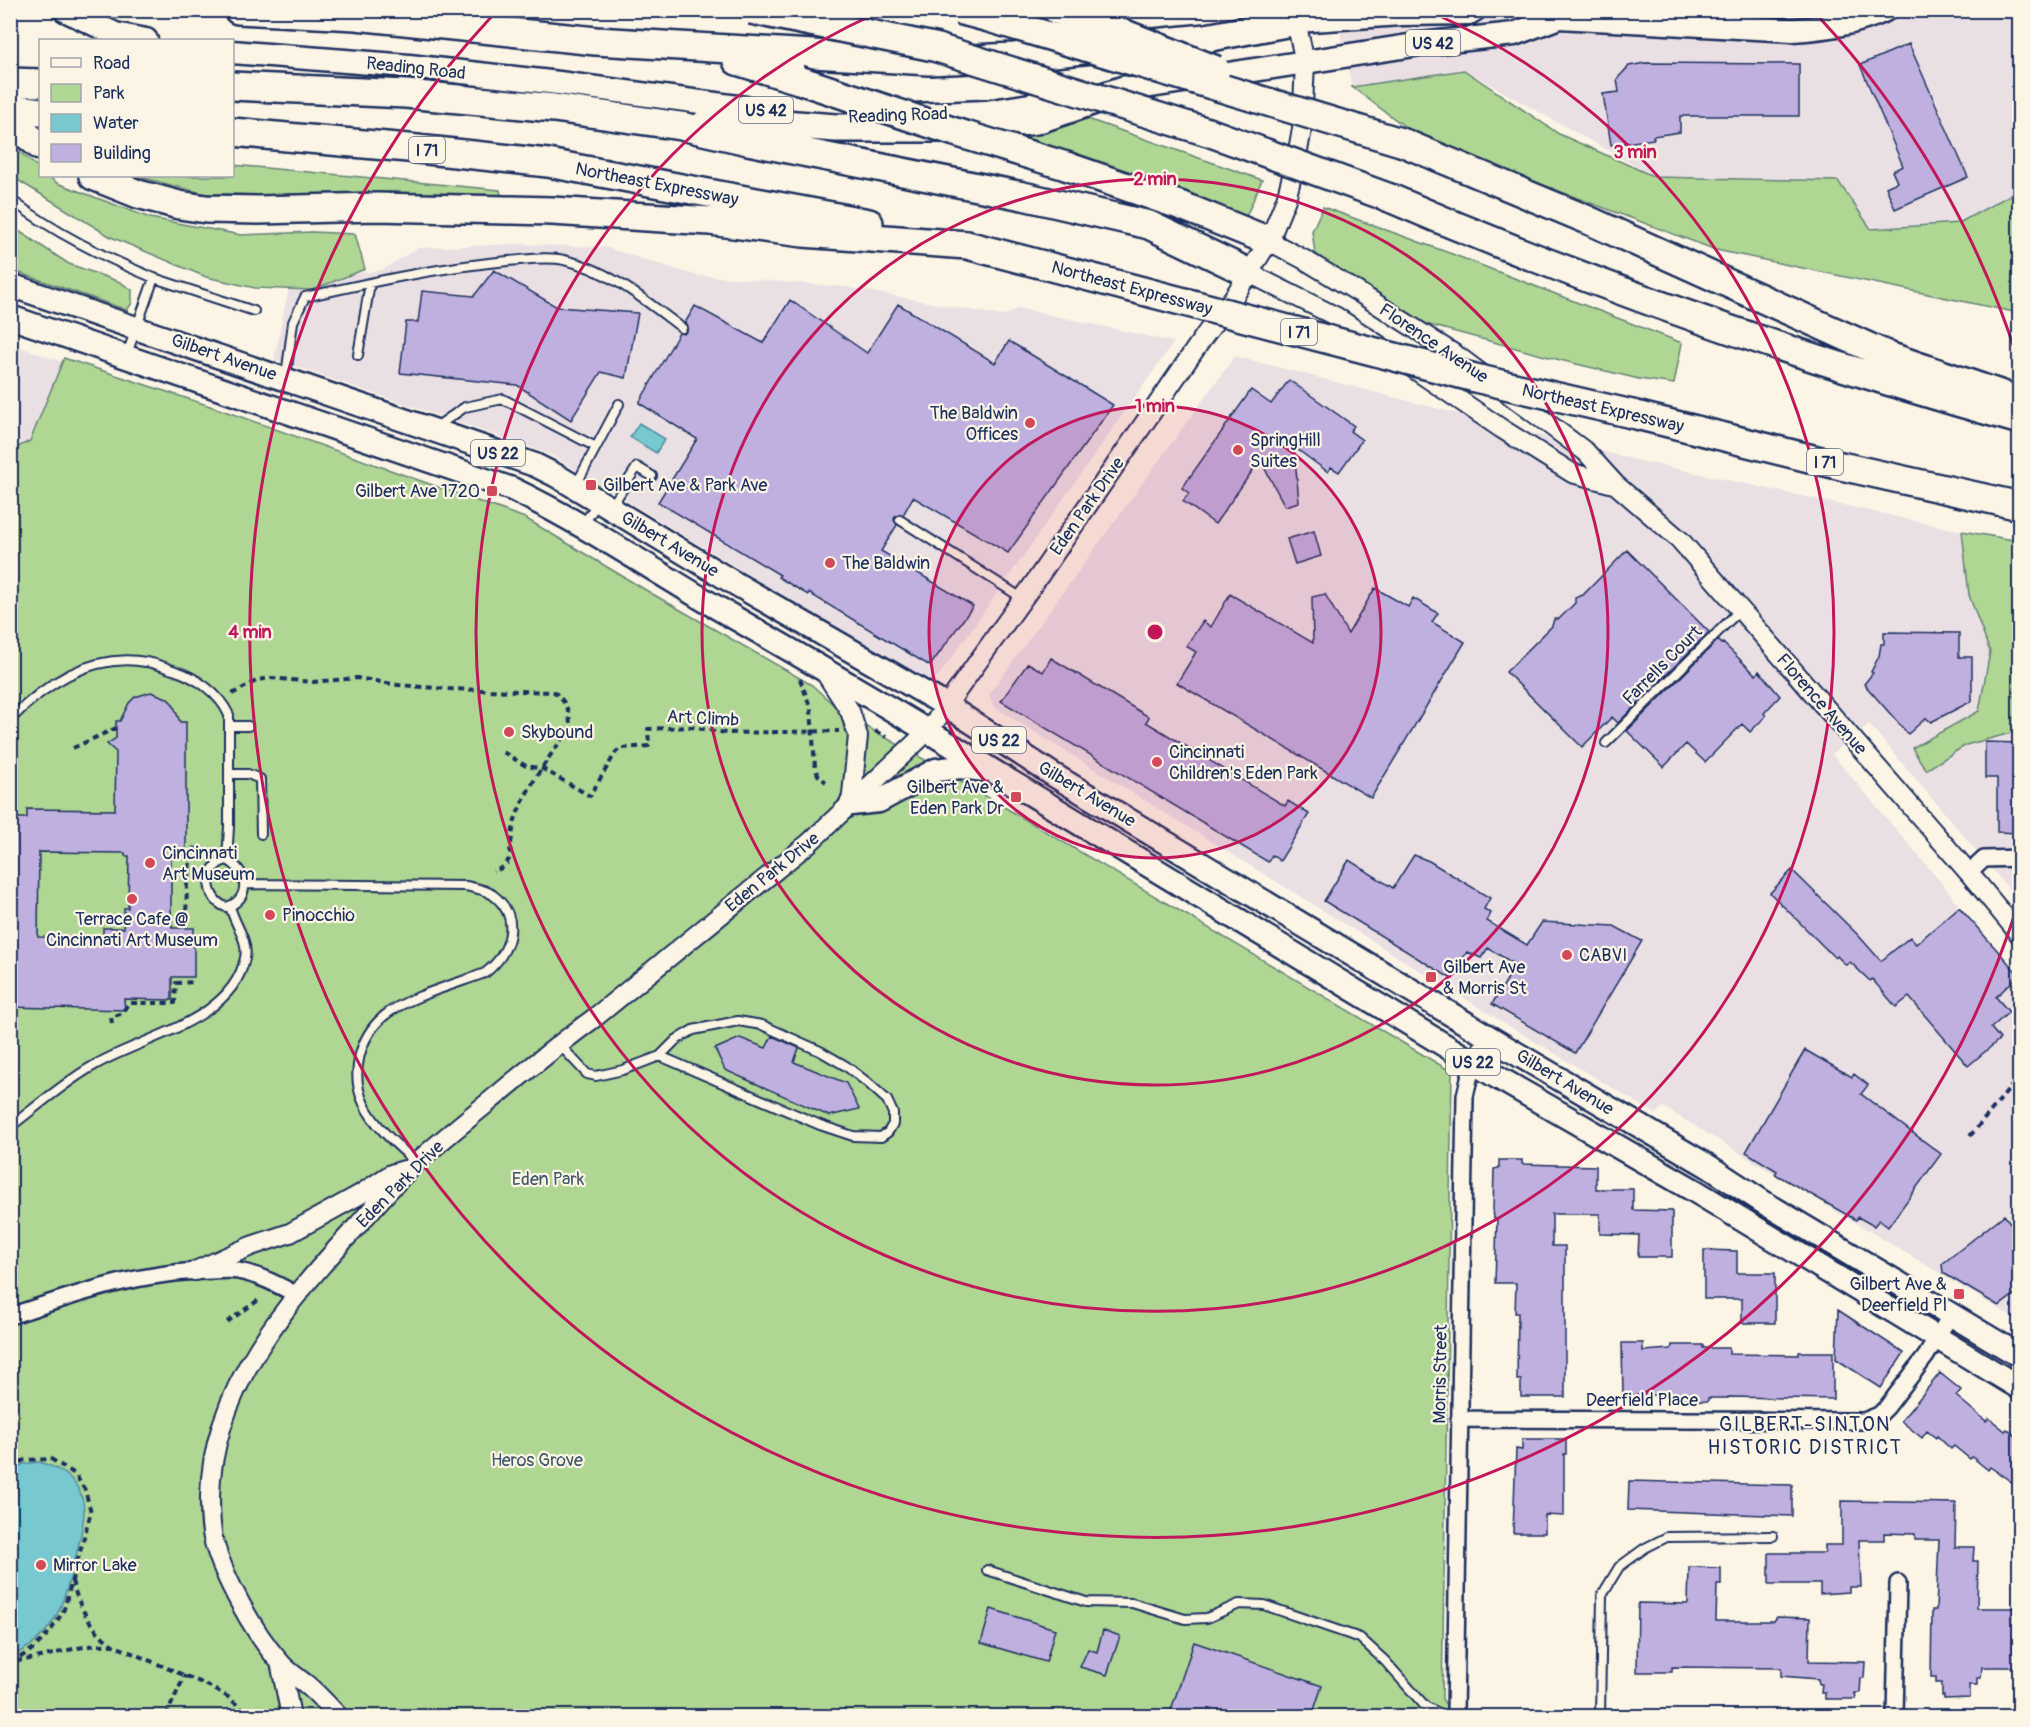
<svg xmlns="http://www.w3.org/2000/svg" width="2030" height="1727" font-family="Pangolin,sans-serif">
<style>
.built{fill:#eae0e4}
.green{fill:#afd693;stroke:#658278;stroke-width:1.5}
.water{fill:#77c8cf;stroke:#528ba2;stroke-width:1.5}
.building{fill:#c0b0e0;stroke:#1b2f5e;stroke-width:1.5;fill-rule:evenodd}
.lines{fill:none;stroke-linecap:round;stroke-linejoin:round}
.service-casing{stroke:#1b2f5e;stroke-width:12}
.minor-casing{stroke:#1b2f5e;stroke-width:20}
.tertiary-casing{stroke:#1b2f5e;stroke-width:22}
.primary-casing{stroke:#1b2f5e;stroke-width:27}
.motorway-casing{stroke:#1b2f5e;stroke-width:32}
.path{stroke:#1b2f5e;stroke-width:4;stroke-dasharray:6 4.5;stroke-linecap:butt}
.service{stroke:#fcf5e5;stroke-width:8}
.minor{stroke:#fcf5e5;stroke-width:15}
.tertiary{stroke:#fcf5e5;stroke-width:18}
.primary{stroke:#fcf5e5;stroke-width:22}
.motorway{stroke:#fcf5e5;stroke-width:27}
.motorway-bridge-casing{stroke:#1b2f5e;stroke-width:32;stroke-linecap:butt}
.motorway-bridge{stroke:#fcf5e5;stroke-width:27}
.ring{fill:none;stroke:#c2185b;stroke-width:3}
.poi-dot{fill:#d1495b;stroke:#fcf5e5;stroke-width:2}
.labels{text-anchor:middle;stroke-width:4.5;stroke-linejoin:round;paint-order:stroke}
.shield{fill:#fcf5e5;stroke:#5e6a86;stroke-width:1.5}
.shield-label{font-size:16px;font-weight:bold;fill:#1b2f5e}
.street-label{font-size:18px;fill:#1b2f5e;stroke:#fcf5e5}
.poi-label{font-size:18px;fill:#1b2f5e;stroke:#fcf5e5;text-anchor:start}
.park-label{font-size:18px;fill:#40596b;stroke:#fcf5e5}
.neighbourhood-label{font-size:20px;letter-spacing:1.5px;fill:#1b2f5e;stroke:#fcf5e5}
.centre{fill:#c2185b;stroke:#fcf5e5;stroke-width:3}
.ring-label{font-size:18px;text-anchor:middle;font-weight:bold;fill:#c2185b;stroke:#fcf5e5;stroke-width:4.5;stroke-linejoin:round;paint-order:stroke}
</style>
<rect width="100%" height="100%" fill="#fcf5e5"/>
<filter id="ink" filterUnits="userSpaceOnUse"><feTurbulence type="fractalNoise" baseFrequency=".0167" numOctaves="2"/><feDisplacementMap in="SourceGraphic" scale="12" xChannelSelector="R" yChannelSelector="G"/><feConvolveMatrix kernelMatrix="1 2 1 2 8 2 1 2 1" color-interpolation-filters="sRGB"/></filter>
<g filter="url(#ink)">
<path class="built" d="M1335 11H2019V190L1959 223 1871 229 1837 181 1655 177 1464 70 1352 87Z
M515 244 604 247 695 275 846 287 1003 316 1019 308 1174 342 938 677 924 681 554 457 538 450 274 359 290 282 382 270 417 248Z
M11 344 119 381 11 618Z
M1235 356 1632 459 1962 531 1969 595 1990 652 1979 711 1912 748 1926 770 1966 745 2015 732 2019 734V901L1869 724 1832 754 1946 888 1959 907 2019 975V1321L1663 1107 1656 1114 1522 1034 994 707 989 694Z"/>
<path class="green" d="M1464 70 1559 134 1655 177 1838 181 1871 229 1959 223 2019 190V313L1716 250 1423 140 1352 87Z
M1079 116 1262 180 1245 219 1232 215 1227 210 1004 132Z
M10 144 40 169V176H48L57 183 150 218 241 235 312 232 355 234 365 269 312 290 255 288 206 277 111 237 11 176Z
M233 165 500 190 502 199 206 194 136 176H232Z
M1323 207 1452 254 1682 343 1674 384 1639 379 1560 360 1426 324 1328 263 1315 253 1312 231Z
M11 226 69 264 120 282 132 290V303L127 310 11 270Z
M64 358 216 408 525 518 649 592 812 685 837 708 842 718 844 730 863 727 869 728 934 765 940 784 953 779 962 782 1452 1072 1442 1699 1453 1716H11L10 451 30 441Z
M1962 531 2019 541V734L2015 732 1966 745 1926 770 1912 748 1979 711 1990 652 1969 595Z"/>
<path class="water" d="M639 423 665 439 656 453 630 437Z
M39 1462C56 1467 71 1474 79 1490 82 1496 84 1506 84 1512 83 1534 66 1600 55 1618 45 1635 29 1649 11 1656V1470L24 1464Z"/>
<path class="building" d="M1909 44 1968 177 1895 209 1886 187 1897 182 1892 171 1903 166 1860 65Z
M1645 63 1799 64V116H1680V132L1653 136 1654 139 1611 145 1603 94 1619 92 1617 79 1629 66Z
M494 270 557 307 638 313 626 378 601 372 571 420 517 385 400 373 406 322H418L422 291 474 296Z
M790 300 867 353 898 304 995 363 1009 341 1113 405 1008 553 913 497 903 515 895 516 894 520 897 525 881 551 973 606 930 666 809 593 808 595 778 577 780 575 658 502 697 439 639 403 679 333 684 334 687 331 688 326 685 323 695 306 763 343Z
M1289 380 1354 426 1350 431 1362 440 1339 472 1331 467 1328 472 1294 447 1299 502 1285 506 1260 460 1215 524 1183 501 1189 493 1182 488 1251 390 1271 404Z
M1314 531 1321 556 1295 564 1287 539Z
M1627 550 1709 632 1618 723 1612 717 1582 747 1506 672 1552 626 1554 619H1559L1575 603V598L1583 595Z
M1375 588 1408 607 1413 598 1438 613 1432 622 1465 642 1371 798 1177 683 1196 652 1186 646 1203 621 1211 627 1230 594 1313 643 1312 597 1325 594 1348 634Z
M1884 632 1959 633V657H1972V701L1931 722 1926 718 1908 734 1864 684 1873 673 1871 672 1879 656 1881 644H1884Z
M1718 640 1722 644 1723 643 1756 675 1759 671 1780 696 1764 713 1766 716 1750 732 1742 724 1705 762 1686 744 1664 767 1627 731Z
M1051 658 1149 717 1146 722 1285 806 1288 801 1309 814 1280 861 1272 855 1268 862 1001 701 1028 663 1043 672Z
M151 692 167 698 173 704 180 722H186V855L171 857V908L172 928H194V977H172V1000L124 999 125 1010 10 1007V818H27V809L115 810 116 752 107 744 116 738V721H120L129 703 135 697ZM39 852 125 853V856H129L128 908H124V928H103V938L38 937Z
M1985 742 2019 743V833L1997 832V778H1985Z
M1414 855 1429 861 1490 898 1484 909 1491 913 1487 921 1527 945 1542 922 1614 926 1642 941 1575 1053 1492 1004 1516 965 1488 948 1481 958 1467 952 1450 978 1324 901 1349 860 1393 888Z
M1792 870 1858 935 1881 961 1910 937 1916 944 1959 907 2019 975 1996 997 2009 1012 1991 1028 2000 1039 1968 1066 1909 997 1896 1007 1872 979 1870 981 1850 962 1846 965 1837 956 1835 958 1770 893Z
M772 1036 799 1048 794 1062 846 1083 859 1109 829 1116 725 1070 715 1049 740 1038 766 1048Z
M1805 1050 1852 1077 1854 1074 1868 1085 1861 1094 1941 1154 1888 1227 1879 1220 1874 1226 1858 1217 1856 1220 1775 1174 1777 1171 1746 1152Z
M1499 1160H1522V1164L1596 1166V1189H1633V1210L1672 1211V1257H1638L1639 1235 1600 1234V1214H1552V1246H1565V1397H1521V1380H1517L1518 1313H1515L1516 1283H1495L1497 1219H1494L1493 1209 1494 1169 1499 1168Z
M2004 1215 2019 1234V1291L1999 1306 1943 1273 1942 1264Z
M1704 1250 1737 1251V1273H1775V1323H1742V1299H1704Z
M1838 1310 1904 1353 1881 1388 1836 1359Z
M1622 1343H1643V1351L1671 1349 1672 1345H1703V1348H1729V1354L1799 1355V1352H1833V1399L1728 1397V1398H1708V1401L1668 1402V1395H1623Z
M1940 1373 1961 1390 1956 1396 1986 1421 1989 1418 2005 1431 2007 1429 2019 1439V1487L1990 1467 1988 1470 1972 1457 1970 1459 1954 1446 1951 1449 1937 1436 1936 1438 1927 1431 1922 1438 1901 1421Z
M1522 1439H1566V1454H1564V1516L1545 1515V1533H1513L1516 1449 1522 1450Z
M1629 1481 1792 1485V1516L1628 1510Z
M1842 1501 1956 1503 1955 1547H1974L1973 1561H1978L1977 1608H2014V1613H2019V1667H1982L1981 1678H1977V1685H1970V1698L1944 1699V1696H1942V1683H1936V1677H1931L1932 1610H1936L1939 1540H1915V1534L1884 1533V1540H1859L1861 1587H1849V1592L1820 1594V1584H1769V1553H1825V1545H1842Z
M1689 1567 1721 1568V1585H1717L1716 1621H1774L1777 1617 1810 1618 1809 1661 1865 1662 1864 1678H1861L1860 1693H1855L1856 1699H1825V1693H1821L1822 1684H1819L1818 1679 1781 1676V1668L1672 1667V1672H1637L1638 1603 1688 1604Z
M991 1609 1055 1629 1046 1662 981 1643Z
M1103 1630 1120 1636 1107 1675 1080 1667 1088 1649 1097 1652Z
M1194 1642 1322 1686 1312 1716H1169Z"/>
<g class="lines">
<defs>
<path id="service" d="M10 199C55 233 102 256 154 278
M127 354 154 278 254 311
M358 355 370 283
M286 376 293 322 305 297C372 282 440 267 508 261 525 260 547 256 564 260 608 269 646 301 682 328
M436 427 465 407 503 399 596 447
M576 485 619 404
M611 507 637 467 652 476
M900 520 1022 598
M583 525 598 502
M10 720C46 683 93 653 146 662 155 663 164 667 173 670 196 677 219 693 229 715V827L227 860
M230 726H248
M1606 743 1740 610
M229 774H248L260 779 261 834
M227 860C248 870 252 900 226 907 205 900 202 865 227 860Z
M245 884 466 886C476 888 486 890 493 895 523 918 510 954 485 973 456 984 407 997 384 1016 359 1037 350 1075 364 1104 375 1127 398 1146 416 1162
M560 1045 587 1074 596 1076 623 1070 660 1056 676 1040 693 1030 738 1021 762 1025 820 1051 846 1066 868 1083 887 1100 893 1113V1124L888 1132 881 1137 853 1136 820 1125 660 1056
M10 1123H15C40 1104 65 1082 93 1066 141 1037 232 1022 245 958 249 940 234 924 230 906
M987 1570 1086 1602 1132 1603 1185 1619 1207 1618 1239 1604 1264 1605 1360 1638 1385 1661 1425 1706 1445 1716
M1600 1716 1602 1595 1619 1567 1645 1548 1667 1537 1773 1536"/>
<path id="minor" d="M1969 873 1984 859 2020 858
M10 1316C76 1294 141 1271 211 1271 219 1271 229 1269 238 1271 260 1275 278 1285 297 1295
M1459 1419 1864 1421 1879 1415 1887 1407 1926 1356 1951 1314
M1455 1716 1465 1096 1473 1062 1488 1036
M1895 1716 1898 1583"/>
<path id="tertiary" d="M1269 241 1305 260 1358 292 1459 357 1586 452 1615 484 1680 540 1969 873 2020 935
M1249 273 1335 316 1383 348
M1411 367 1502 429 1572 473 1614 484
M824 671 850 711 858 736 851 804
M195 1271 251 1246 290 1233 359 1195 391 1174 404 1170
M280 1662 291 1716
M338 1716C328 1705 318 1694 306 1684 297 1677 286 1670 279 1661 254 1633 224 1578 214 1542 210 1528 210 1512 210 1497 211 1389 289 1300 358 1225 376 1205 394 1183 414 1165 438 1143 464 1122 490 1101 524 1073 557 1045 593 1019L809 843 929 730 1037 579 1205 335 1235 295 1269 241 1286 199 1296 161 1302 129 1305 62 1294 13"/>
<path id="primary" d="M65 10 115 34 146 40
M1547 12 1559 17 1792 30C1824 28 1856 24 1885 10
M1297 21 1401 14 1469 13 1474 10
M232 52 409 66 559 83 760 110
M1106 93 1421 44 1514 34 1559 17
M913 115 986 112 1074 98
M10 285 535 465 557 476 731 581 947 706 1052 774 1512 1051 1708 1166 1763 1202 2020 1356
M10 317 512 489C583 523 648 567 716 607 809 661 902 714 993 771L1497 1077 1695 1191 2020 1388
M851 804 879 801 936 770 960 767 985 770"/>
<path id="motorway" d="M238 10 356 16 596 41 929 61 1014 57 1093 49
M1143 44 1206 38 1297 21
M737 61 799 80
M10 82 40 83
M232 86 406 94 554 108 681 126 748 141 1023 196 1149 225 1249 273
M10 108 40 112
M10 121 40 146
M706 123 730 120 836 128H973L1036 120 1124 90
M232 132 408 148 548 163 869 223
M1404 143 1588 220 1891 357 2020 401
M1066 166 1182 206 1269 241
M93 176 138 194 179 205 206 209 258 210 377 207 552 211 710 221 803 233 967 245
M1390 198C1594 286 1805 360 2020 420
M1632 414 1841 466 2020 506"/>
</defs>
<use href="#service" class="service-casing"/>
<use href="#minor" class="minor-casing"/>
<use href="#tertiary" class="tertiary-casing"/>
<use href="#primary" class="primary-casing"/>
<use href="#motorway" class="motorway-casing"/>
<path class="path" d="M800 679 811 709 815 767 818 775 826 782
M232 694 258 680 271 678 313 682 357 678 398 685 448 689 554 692C567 702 570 713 570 728 551 754 527 787 516 817 512 830 511 846 509 859 505 867 501 869 493 871
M875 731 886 737
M73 748 116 728
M503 752 526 766 543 769 590 796 616 752 621 748 649 746 648 729 691 727 726 733 839 731
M186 921 187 882 192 848 205 851
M112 1023 111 1017 120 1014 130 1003H175L176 983 194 982
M1970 1136 2015 1082
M227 1322 260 1299
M10 1466 25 1460 51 1459 75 1474 85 1490 91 1512 64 1609C52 1632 35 1652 10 1662
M72 1581C79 1607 91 1630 113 1645L207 1685 228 1697 250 1716
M16 1661C49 1658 79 1643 112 1645
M166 1716 185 1675"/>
<use href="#service" class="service"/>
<use href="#minor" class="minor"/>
<use href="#tertiary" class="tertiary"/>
<use href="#primary" class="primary"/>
<use href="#motorway" class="motorway"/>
<defs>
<path id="motorway-bridge" d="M751 10 934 47 1211 133 1390 198
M959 10 989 18 1404 143
M1057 10 1125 34 1216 70
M799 80 955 132 1066 166
M967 245 1475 378 1632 414"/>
</defs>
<use href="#motorway-bridge" class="motorway-bridge-casing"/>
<use href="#motorway-bridge" class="motorway-bridge"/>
</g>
</g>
<circle cx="1155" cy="632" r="226" fill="#c2185b" fill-opacity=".12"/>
<g class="ring">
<circle cx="1155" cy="632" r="226"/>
<circle cx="1155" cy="632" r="453"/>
<path d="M1431 12A679 679 0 1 1 879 12"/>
<path d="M2018 904A905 905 0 1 1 493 15M1817 15A905 905 0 0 1 2018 360"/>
</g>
<g class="poi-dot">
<circle cx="1030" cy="423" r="6"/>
<circle cx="1238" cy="450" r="6"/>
<rect x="585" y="479" width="12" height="12" rx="3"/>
<rect x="486" y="485" width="12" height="12" rx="3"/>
<circle cx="830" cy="563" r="6"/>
<circle cx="509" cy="732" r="6"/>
<circle cx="1157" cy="762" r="6"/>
<rect x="1010" y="791" width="12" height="12" rx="3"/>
<circle cx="150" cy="863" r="6"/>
<circle cx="132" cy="899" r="6"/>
<circle cx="270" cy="915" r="6"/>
<circle cx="1567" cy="955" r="6"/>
<rect x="1425" y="971" width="12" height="12" rx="3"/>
<rect x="1953" y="1288" width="12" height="12" rx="3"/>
<circle cx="41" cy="1565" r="6"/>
</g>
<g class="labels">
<g class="shield">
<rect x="1406" y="30" width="54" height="26" rx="4.5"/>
<rect x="739" y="97" width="54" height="26" rx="4.5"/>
<rect x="409" y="137" width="36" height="26" rx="4.5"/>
<rect x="1281" y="319" width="36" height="26" rx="4.5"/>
<rect x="471" y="440" width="54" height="26" rx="4.5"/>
<rect x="1807" y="449" width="36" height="26" rx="4.5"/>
<rect x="972" y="727" width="54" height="26" rx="4.5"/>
<rect x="1446" y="1049" width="54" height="26" rx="4.5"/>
</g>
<g class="shield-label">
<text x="1433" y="49">US 42</text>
<text x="766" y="116">US 42</text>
<text x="427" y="156">I 71</text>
<text x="1299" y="338">I 71</text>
<text x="498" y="459">US 22</text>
<text x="1825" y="468">I 71</text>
<text x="999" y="746">US 22</text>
<text x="1473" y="1068">US 22</text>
</g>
<g class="street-label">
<text transform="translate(416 68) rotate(6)" y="6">Reading Road</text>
<text transform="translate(898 115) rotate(-2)" y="6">Reading Road</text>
<text transform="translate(657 184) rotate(11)" y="6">Northeast Expressway</text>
<text transform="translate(1132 288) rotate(15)" y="6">Northeast Expressway</text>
<text transform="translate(1434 343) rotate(34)" y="6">Florence Avenue</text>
<text transform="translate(224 357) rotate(19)" y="6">Gilbert Avenue</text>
<text transform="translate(1603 408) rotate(13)" y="6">Northeast Expressway</text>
<text transform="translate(1087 506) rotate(-55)" y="6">Eden Park Drive</text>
<text transform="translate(670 544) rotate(31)" y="6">Gilbert Avenue</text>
<text transform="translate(1662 665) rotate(-45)" y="6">Farrells Court</text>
<text transform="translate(1822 704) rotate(49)" y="6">Florence Avenue</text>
<text transform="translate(703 718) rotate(3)" y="6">Art Climb</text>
<text transform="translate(1087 794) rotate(31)" y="6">Gilbert Avenue</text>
<text transform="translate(772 872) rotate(-39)" y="6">Eden Park Drive</text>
<text transform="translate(1565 1082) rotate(31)" y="6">Gilbert Avenue</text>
<text transform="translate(400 1184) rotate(-45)" y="6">Eden Park Drive</text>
<text transform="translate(1440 1374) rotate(-89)" y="6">Morris Street</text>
<text x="1642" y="1406">Deerfield Place</text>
</g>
<g class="poi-label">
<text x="1018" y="419" text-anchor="end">The Baldwin<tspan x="1018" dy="21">Offices</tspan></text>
<text x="1250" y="446">SpringHill<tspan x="1250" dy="21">Suites</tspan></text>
<text x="603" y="491">Gilbert Ave &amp; Park Ave</text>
<text x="480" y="497" text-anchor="end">Gilbert Ave 1720</text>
<text x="842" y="569">The Baldwin</text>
<text x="521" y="738">Skybound</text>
<text x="1169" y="758">Cincinnati<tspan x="1169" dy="21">Children's Eden Park</tspan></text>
<text x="1004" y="793" text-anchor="end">Gilbert Ave &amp;<tspan x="1004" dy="21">Eden Park Dr</tspan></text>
<text x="162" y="859">Cincinnati<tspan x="162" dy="21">Art Museum</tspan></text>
<text x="282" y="921">Pinocchio</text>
<text x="132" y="925" text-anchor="middle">Terrace Cafe @<tspan x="132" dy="21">Cincinnati Art Museum</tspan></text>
<text x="1579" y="961">CABVI</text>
<text x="1443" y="973">Gilbert Ave<tspan x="1443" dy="21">&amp; Morris St</tspan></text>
<text x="1947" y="1290" text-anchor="end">Gilbert Ave &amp;<tspan x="1947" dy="21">Deerfield Pl</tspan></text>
<text x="53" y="1571">Mirror Lake</text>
</g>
<g class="park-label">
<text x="548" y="1185">Eden Park</text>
<text x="537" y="1466">Heros Grove</text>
</g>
<g class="neighbourhood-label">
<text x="1805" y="1431">GILBERT-SINTON<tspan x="1805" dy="23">HISTORIC DISTRICT</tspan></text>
</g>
</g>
<circle cx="1155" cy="632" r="9" class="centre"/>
<g class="ring-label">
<text x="1635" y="158">3 min</text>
<text x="1155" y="185">2 min</text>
<text x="1155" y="412">1 min</text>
<text x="250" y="638">4 min</text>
</g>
<rect width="2030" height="1727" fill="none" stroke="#fcf5e5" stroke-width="36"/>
<rect x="18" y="18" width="1994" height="1691" fill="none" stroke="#1b2f5e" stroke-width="2" filter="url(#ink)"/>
<rect x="39" y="39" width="195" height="138" fill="#fcf5e5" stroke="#a2a6af" stroke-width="1.5"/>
<rect x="51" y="58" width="30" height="9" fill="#fcf5e5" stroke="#a2a6af" stroke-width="1.5"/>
<text x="93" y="69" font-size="18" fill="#1b2f5e">Road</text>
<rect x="51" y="84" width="30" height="18" fill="#afd693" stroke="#a2a6af" stroke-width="1.5"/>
<text x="93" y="99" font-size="18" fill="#1b2f5e">Park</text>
<rect x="51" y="114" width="30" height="18" fill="#77c8cf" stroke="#a2a6af" stroke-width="1.5"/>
<text x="93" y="129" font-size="18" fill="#1b2f5e">Water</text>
<rect x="51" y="144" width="30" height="18" fill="#c0b0e0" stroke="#a2a6af" stroke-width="1.5"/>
<text x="93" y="159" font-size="18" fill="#1b2f5e">Building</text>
</svg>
